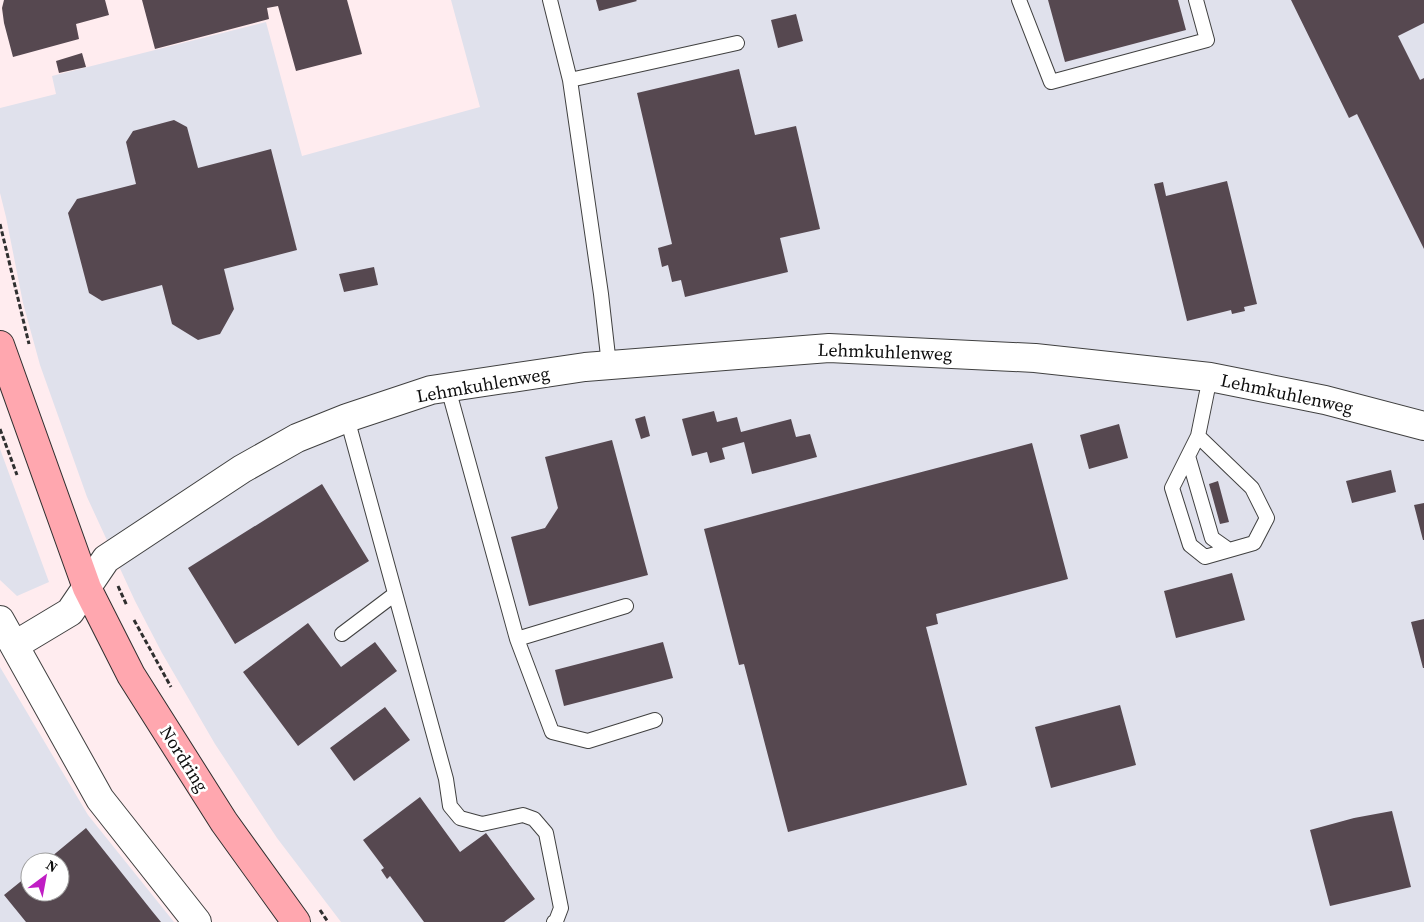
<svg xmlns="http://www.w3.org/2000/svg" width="1424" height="922" font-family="'Source Serif 4',serif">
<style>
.industrial{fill:#e0e1ec;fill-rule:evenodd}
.building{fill:#564850}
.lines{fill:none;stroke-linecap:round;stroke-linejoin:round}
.service-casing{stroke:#404040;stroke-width:16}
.minor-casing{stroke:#404040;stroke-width:30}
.secondary-casing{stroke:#2f2f2f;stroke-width:30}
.path{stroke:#2f2f2f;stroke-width:3;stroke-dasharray:5 2.5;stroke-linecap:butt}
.service{stroke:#fff;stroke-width:14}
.minor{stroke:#fff;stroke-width:28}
.secondary{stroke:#ffa7af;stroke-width:28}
.labels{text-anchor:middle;stroke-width:5;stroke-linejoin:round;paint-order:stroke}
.street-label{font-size:18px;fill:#0d0d0d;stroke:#fff}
</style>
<rect width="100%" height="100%" fill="#ffecef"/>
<path class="industrial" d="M451 0H1424V922H341L277 838 215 744 162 653 135 601 87 497 40 365 23 303 6 217 0 193V108L56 94 52 76 266 22 302 156 480 107Z
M0 449 49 582 17 596 0 580Z
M0 667 88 815 174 922H0ZM30 862H60V892H30Z"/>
<path class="building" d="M4 0H105L109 15 76 24 79 39 13 57 4 23 2 8Z
M142 0H347L362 54 296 71 278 6 267 8 269 19 155 49Z
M596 0H636L637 1 599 11Z
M1048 0H1178L1186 30 1065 62Z
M1291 0H1424V23L1398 36 1420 80 1424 78V249L1357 114 1349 118Z
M796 14 803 41 778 48 771 20Z
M82 53 86 67 59 73 56 61Z
M739 69 755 135 796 126 820 229 780 238 788 272 685 297 681 280 672 282 668 265 662 267 658 248 672 244 637 93Z
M174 120 187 127 198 168 271 149 297 250 224 269 234 309 220 334 198 340 172 324 162 285 102 301 89 293 68 213 77 199 136 184 126 142 133 131Z
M1227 181 1257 304 1244 307 1245 311 1232 314 1231 310 1187 321 1154 184 1163 182 1166 196Z
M374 267 378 285 344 292 339 274Z
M714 411 717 422 737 417 741 432 791 419 796 437 810 434 817 457 752 474 744 442 722 448 725 459 710 463 707 452 692 456 682 419Z
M645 416 650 436 641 439 635 419Z
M1119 424 1128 458 1089 469 1080 435Z
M612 440 648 575 529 606 511 537 545 528 558 508 545 457Z
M1032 443 1068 579 936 614 938 624 926 627 967 785 788 832 744 664 739 665 704 529Z
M1391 470 1396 492 1352 503 1346 481Z
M1218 481 1229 522 1220 524 1209 484Z
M322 484 369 561 235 644 188 568Z
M1424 503V540H1423L1414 505Z
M1232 573 1245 620 1176 638 1164 591Z
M1424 619V668H1423L1411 622Z
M308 623 341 667 375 642 397 671 298 746 243 672Z
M663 642 673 678 564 706 555 670Z
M1120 705 1136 765 1051 788 1035 727Z
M385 707 410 740 354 781 330 748Z
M420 797 460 852 486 833 535 899 504 922H424L390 876 387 879 381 870 384 868 363 840Z
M1392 811 1411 887 1330 906 1310 830 1354 818Z
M86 828 152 911 161 922H26L4 895 30 874V892H60V862H45Z"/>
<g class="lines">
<defs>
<path id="service" d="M550 0 570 80 737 43
M1019 0 1051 82 1207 40 1196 0
M570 80 601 294 609 365
M448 388 517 639 552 732 588 741 655 720
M347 418 446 779 450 806 460 818 482 824 523 815 534 819 546 833 561 908 556 921 554 922
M1198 436 1252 488 1267 518 1254 543 1205 557 1190 545 1172 488 1198 436 1210 377
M1188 456 1212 538 1229 550
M342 634 395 594
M517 639 626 606"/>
<path id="minor" d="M0 620 100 799 197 922
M15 645 70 612 106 559 242 469 297 438 347 418 431 390 585 367 829 348 1035 358 1210 377 1325 400 1424 426"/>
<path id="secondary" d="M0 345 87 588 131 675 224 822 296 922"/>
</defs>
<use href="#service" class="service-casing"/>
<use href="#minor" class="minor-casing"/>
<use href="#secondary" class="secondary-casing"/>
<path class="path" d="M0 224 29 344
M0 429 17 475
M118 586 127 606
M134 620 171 687
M320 910 328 922"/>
<use href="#service" class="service"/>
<use href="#minor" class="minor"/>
<use href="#secondary" class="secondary"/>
</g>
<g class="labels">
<g class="street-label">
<text transform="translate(885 352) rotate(2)" y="6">Lehmkuhlenweg</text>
<text transform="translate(483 385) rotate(-10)" y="6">Lehmkuhlenweg</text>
<text transform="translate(1287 394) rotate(12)" y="6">Lehmkuhlenweg</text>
<text transform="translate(184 759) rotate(58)" y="6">Nordring</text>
</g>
</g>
<g transform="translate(45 877) rotate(32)"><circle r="24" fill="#ffffff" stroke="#9e9e9e"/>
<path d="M0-4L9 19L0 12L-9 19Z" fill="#c01dc4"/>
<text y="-8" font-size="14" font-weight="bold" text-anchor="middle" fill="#0d0d0d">N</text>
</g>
</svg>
